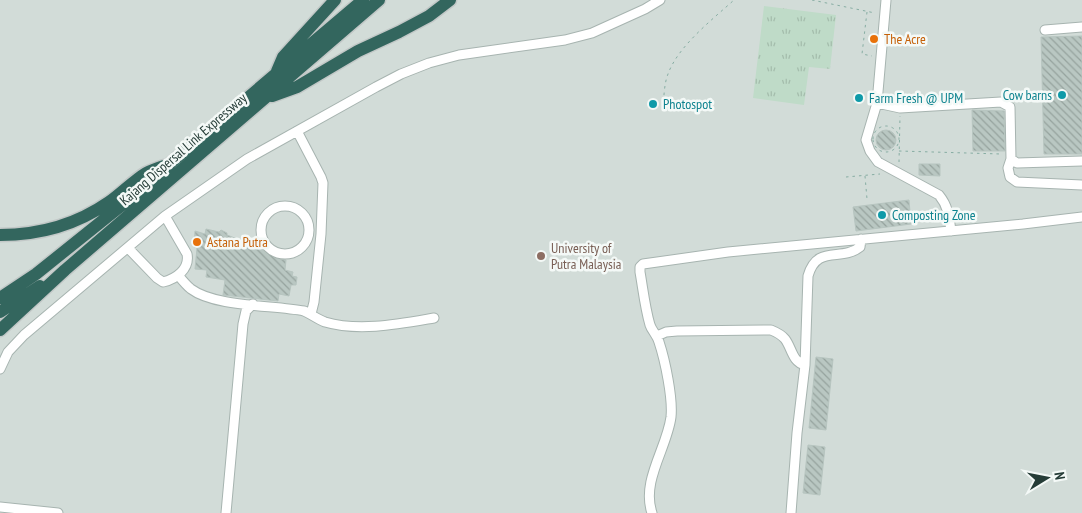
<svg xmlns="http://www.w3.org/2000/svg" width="1082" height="513" font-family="'PT Sans Narrow',sans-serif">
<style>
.built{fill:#d2dcd8}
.grass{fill:url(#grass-tufts)}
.building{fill:url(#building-back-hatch);stroke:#b7c5c0}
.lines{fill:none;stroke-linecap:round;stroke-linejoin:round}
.minor-casing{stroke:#a7b4b0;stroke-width:11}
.highway-casing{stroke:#c2c8c7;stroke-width:15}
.path{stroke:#87ada3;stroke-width:1;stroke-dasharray:2.5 4;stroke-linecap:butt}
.minor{stroke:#fff;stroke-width:9}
.highway{stroke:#33665e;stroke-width:12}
.food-dot{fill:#e8710a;stroke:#f4f9f7;stroke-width:2}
.culture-dot{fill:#0f9aa8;stroke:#f4f9f7;stroke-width:2}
.education-dot{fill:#8d6e63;stroke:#f4f9f7;stroke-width:2}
.labels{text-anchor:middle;stroke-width:5;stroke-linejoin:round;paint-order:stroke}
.food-label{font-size:14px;fill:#c56008;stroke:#f4f9f7;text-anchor:start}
.culture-label{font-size:14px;fill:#0d838f;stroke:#f4f9f7;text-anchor:start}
.street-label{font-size:14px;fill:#253c37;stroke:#f4f9f7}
.education-label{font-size:14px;fill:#785e54;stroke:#f4f9f7;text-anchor:start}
</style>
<defs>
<pattern id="grass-tufts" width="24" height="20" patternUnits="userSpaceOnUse" patternTransform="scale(1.25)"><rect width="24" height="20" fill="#bfdbc8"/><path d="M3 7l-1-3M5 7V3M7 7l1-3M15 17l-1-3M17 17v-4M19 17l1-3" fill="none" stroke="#a4bdac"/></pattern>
<pattern id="building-back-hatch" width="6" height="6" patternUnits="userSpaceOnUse" patternTransform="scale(1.25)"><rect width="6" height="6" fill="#b9c7c2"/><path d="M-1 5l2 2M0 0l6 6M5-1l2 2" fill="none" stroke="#96a39e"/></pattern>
</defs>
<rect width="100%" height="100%" fill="#e4ece9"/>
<path class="built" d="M0 0H1082V513H0Z"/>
<path class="grass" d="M764 6 836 15 830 69 809 67 804 105 753 98Z"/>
<path class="building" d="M1082 36V154H1044L1041 37Z
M972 110 1004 111 1005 151H973Z
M876 140a10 10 0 1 1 20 0a10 10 0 1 1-20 0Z
M919 164H940V176L919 175Z
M909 200 911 224 856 231 853 207Z
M206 229 219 232 221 230 227 233V235L245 242H261L269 253 280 259 286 260 285 270 293 272 292 276 297 277 296 285H291L289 296 279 294 278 301 223 295 225 280 206 277 207 270 195 269 197 248 194 247 195 231 205 234Z
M816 357 833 359 826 430 809 428Z
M808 445 825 447 820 495 803 493Z"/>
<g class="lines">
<defs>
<path id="minor" d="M886 0 877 103 866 140 870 151 878 162 939 195C948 206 949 216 951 231
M1045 30 1082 27
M877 103 900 108 1001 102 1010 107 1011 159 1017 163 1082 161
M297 131 321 177 323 183 321 234 314 302 311 314
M1011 159 1008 168 1010 177 1017 182 1082 185
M261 230a24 24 0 1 1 48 0a24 24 0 1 1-48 0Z
M128 248 157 278 163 282C176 279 190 269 187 254L165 216
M178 275C182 280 186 285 191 289 215 307 273 305 304 311 311 314 317 319 325 322 359 332 399 324 434 318
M657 336 666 332 677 331 771 330C776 332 781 334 785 339 792 348 792 362 805 365
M0 369 8 352 24 335 165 216 247 159 376 87 401 74 429 63 459 55 565 40 592 33 645 9 660 0
M0 507 58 513
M226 513 243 324 246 311 253 304
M652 513C641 481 667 448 671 417 673 398 665 360 659 342 657 335 652 331 650 325 645 308 643 289 640 272V267L643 264 728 252 1023 224 1082 217
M791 513 797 433 805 365 808 276C817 244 841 262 860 247L861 239"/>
<path id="highway" d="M277 71 283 57 335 0
M272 96 297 87 358 51 399 32 429 16 450 0
M0 235C40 235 76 225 109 202 122 193 133 181 146 173 152 170 158 168 164 166
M0 298 36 274 152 181 172 162 363 0
M0 312 40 286
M0 330 65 270 379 0"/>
</defs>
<use href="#minor" class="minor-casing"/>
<use href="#highway" class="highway-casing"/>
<path class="path" d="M812 0 875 13
M867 12 862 54 872 56
M663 108C664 97 664 84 668 74 678 46 713 19 734 0
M873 139a13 13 0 1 1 26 0a13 13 0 1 1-26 0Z
M899 151 1001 154
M899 162 900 116
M865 176 867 199
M846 177 880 174"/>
<use href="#minor" class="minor"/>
<use href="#highway" class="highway"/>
</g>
<g class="food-dot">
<circle cx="874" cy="39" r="5"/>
<circle cx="197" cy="242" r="5"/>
</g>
<g class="culture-dot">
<circle cx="1062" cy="95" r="5"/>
<circle cx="859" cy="98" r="5"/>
<circle cx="653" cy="104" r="5"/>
<circle cx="882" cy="215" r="5"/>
</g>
<circle class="education-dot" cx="541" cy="256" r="5"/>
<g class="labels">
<g class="food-label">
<text x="884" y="44">The Acre</text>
<text x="207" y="247">Astana Putra</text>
</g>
<g class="culture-label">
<text x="1052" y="100" text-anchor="end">Cow barns</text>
<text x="869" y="103">Farm Fresh @ UPM</text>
<text x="663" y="109">Photospot</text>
<text x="892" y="220">Composting Zone</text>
</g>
<g class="street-label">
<text transform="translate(183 149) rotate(-41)" y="5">Kajang Dispersal Link Expressway</text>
</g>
<g class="education-label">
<text x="551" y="253">University of<tspan x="551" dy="16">Putra Malaysia</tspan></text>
</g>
</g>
<g transform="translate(1047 478) rotate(80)" stroke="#f4f9f7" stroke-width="4" paint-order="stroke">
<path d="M0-4L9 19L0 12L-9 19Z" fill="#253c37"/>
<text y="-8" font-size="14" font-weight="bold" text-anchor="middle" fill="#253c37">N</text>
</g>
</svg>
